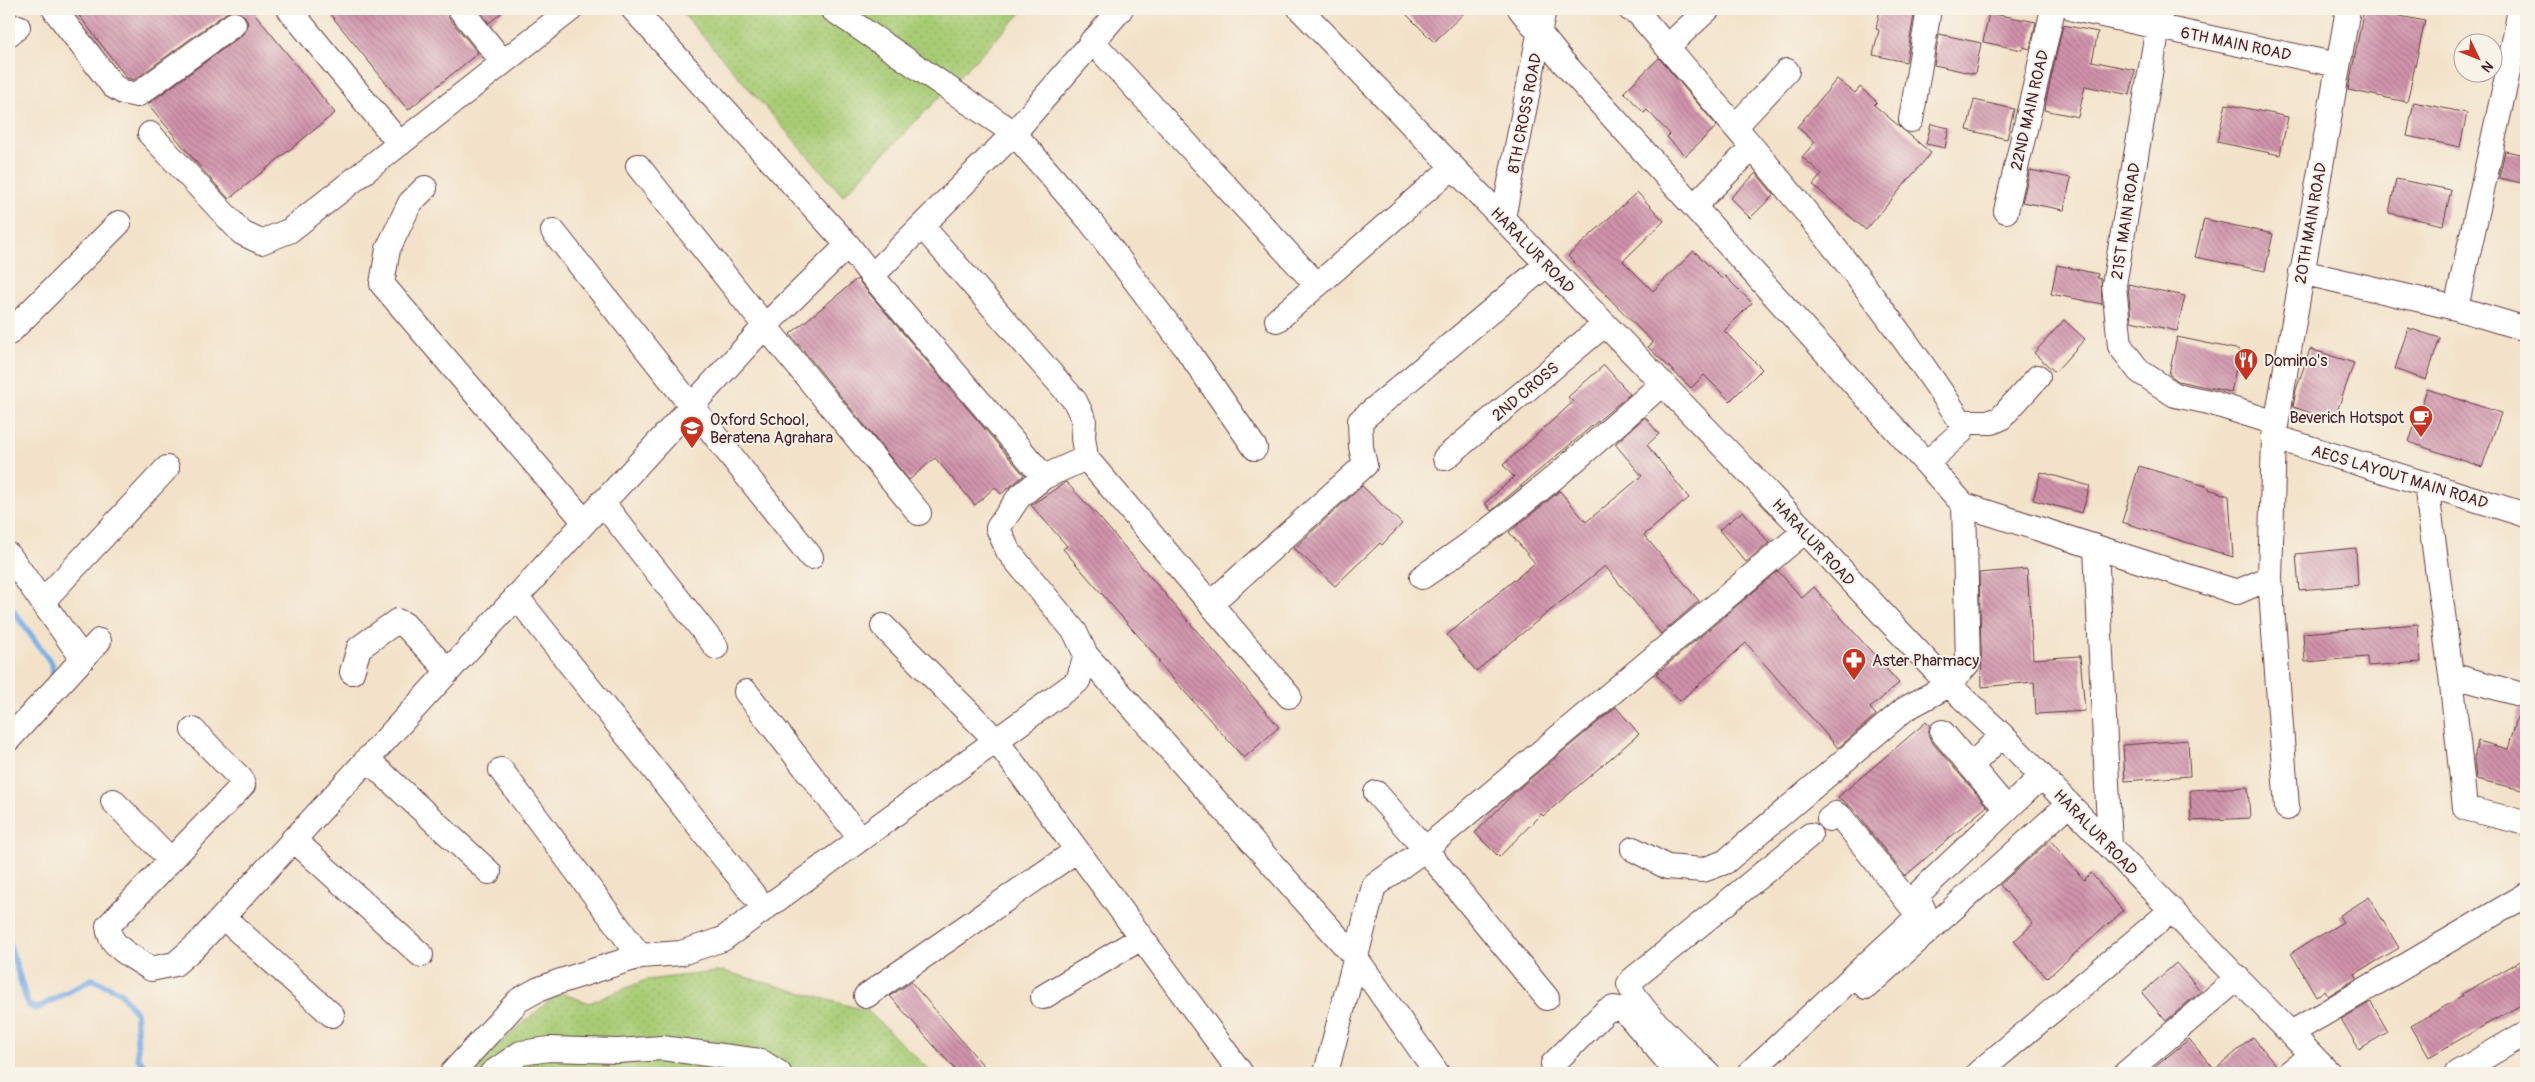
<svg xmlns="http://www.w3.org/2000/svg" width="2535" height="1082" font-family="Pangolin,sans-serif">
<style>
.grass{fill:url(#grass-dots);stroke:#797650}
.lines{fill:none;stroke-linecap:round;stroke-linejoin:round}
.stream{stroke:#76ade5;stroke-width:6}
.building{fill:url(#building-back-hatch)}
.minor-casing{stroke:#633c43;stroke-width:26}
.minor{stroke:#fff;stroke-width:24}
.labels{text-anchor:middle;stroke-width:4;stroke-linejoin:round;paint-order:stroke}
.street-label{font-size:16px;fill:#4a1f2b;stroke:#f7f3e8}
.poi-label{font-size:16px;fill:#4a1f2b;stroke:#f7f3e8;text-anchor:start}
</style>
<defs>
<pattern id="grass-dots" width="8" height="8" patternUnits="userSpaceOnUse" patternTransform="scale(1.25)"><rect width="8" height="8" fill="#a8cc75"/><path d="M2 2h.1M6 6h.1" fill="none" stroke="#92af65" stroke-width="1.8" stroke-linecap="round"/></pattern>
<pattern id="building-back-hatch" width="6" height="6" patternUnits="userSpaceOnUse" patternTransform="scale(1.25)"><rect width="6" height="6" fill="#d093ab"/><path d="M-1 5l2 2M0 0l6 6M5-1l2 2" fill="none" stroke="#ab778b"/></pattern>
</defs>
<rect width="100%" height="100%" fill="#f7f3e8"/>
<filter id="ink" filterUnits="userSpaceOnUse"><feTurbulence type="fractalNoise" baseFrequency=".02" numOctaves="2"/><feDisplacementMap in="SourceGraphic" scale="10" xChannelSelector="R" yChannelSelector="G"/><feConvolveMatrix kernelMatrix="1 2 1 2 8 2 1 2 1" color-interpolation-filters="sRGB"/></filter>
<filter id="wash" filterUnits="userSpaceOnUse"><feTurbulence type="fractalNoise" baseFrequency=".0096" numOctaves="4" result="noise"/><feDisplacementMap in="SourceGraphic" scale="20" xChannelSelector="R" yChannelSelector="G"/><feGaussianBlur stdDeviation="1.12" result="paint"/><feColorMatrix in="noise" values="0 0 0 0 0 0 0 0 0 0 0 0 0 0 0 0 0 1.4 0 .05"/><feComposite in="paint" operator="in"/></filter>
<g filter="url(#wash)">
<rect width="100%" height="100%" fill="#f3e2c9"/>
<path class="grass" d="M679 9H1025L843 196Z
M723 971 868 1011 932 1073H469L479 1062 559 992 589 1003 646 980Z"/>
<g class="lines">
<path class="stream" d="M9 605 52 664V682
M9 942 28 1005 36 1009 92 979 120 992 136 1013 138 1058 149 1073"/>
</g>
<g id="blocks">
<path class="building" d="M74 9H251L335 113 229 199 200 167 148 104 242 35 248 23 245 16 233 10 226 13 134 80 127 78Z
M326 9H447L449 18 478 53 408 110Z
M478 9H506L489 23Z
M1401 9H1468L1434 42Z
M1880 9 1914 15 1906 62 1873 55 1879 30 1876 29Z
M2364 9 2425 21 2407 102 2348 90Z
M1989 13 2036 22 2030 49 2023 47 2022 50 1983 42Z
M2063 25 2098 32 2092 61 2135 70 2130 95 2085 86 2078 117 2044 110Z
M1939 34 1981 43 1975 74 1934 65Z
M1659 58 1717 126 1685 156 1667 137 1670 134 1647 110 1644 113 1624 92Z
M1837 79 1855 93 1860 87 1877 102 1874 105 1931 153 1866 230 1813 185 1822 174 1802 157 1815 142 1797 127Z
M1974 100 2014 109 2007 139 1967 130Z
M2414 102 2467 113 2460 147 2407 136Z
M2226 104 2288 117 2280 155 2217 142Z
M1931 124 1949 128 1945 148 1926 144Z
M2505 151 2526 155V184L2499 178Z
M2030 170 2071 178 2064 210 2022 202Z
M1756 173 1774 195 1750 218 1730 198Z
M2396 179 2451 190 2443 225 2389 213Z
M1637 192 1664 221 1623 261 1653 291 1694 251 1722 279 1725 276 1752 303 1724 331 1762 369 1730 401 1704 375 1691 388 1648 347 1653 343 1568 256Z
M2204 219 2273 234 2265 271 2195 257Z
M2057 265 2098 274 2097 278 2101 279 2102 304 2051 294Z
M857 279 1024 475 1001 494 995 487 975 505 935 458 909 480 790 334Z
M2128 284 2185 296 2177 331 2131 321Z
M2064 320 2085 339 2055 372 2034 353Z
M2408 328 2440 338 2426 380 2395 369Z
M2177 337 2240 350 2231 392 2178 381 2169 374Z
M2310 349 2354 363 2334 420 2293 407 2296 390Z
M1604 365 1630 394 1491 511 1485 503 1514 477 1503 465 1573 402 1568 397Z
M2427 389 2501 413 2482 467 2409 442Z
M1645 417 1659 434 1647 445 1689 498 1644 535 1699 601 1661 634 1605 566 1476 671 1447 635 1535 563 1509 532 1560 491 1586 522 1642 476 1615 444Z
M2139 466 2209 487V489L2229 496 2233 557 2122 522Z
M2041 472 2090 486 2082 513 2033 500Z
M1066 482 1099 517 1279 727 1244 758 1158 662 1160 661 1063 549 1067 546 1031 505Z
M1362 486 1402 524 1382 545 1380 543 1335 586 1294 548Z
M1743 511 1769 543 1746 562 1719 530Z
M2356 548 2358 585 2299 590 2296 554Z
M2027 569 2033 659 2080 656 2085 711 2036 714 2034 682 1982 687 1979 573Z
M1778 571 1802 598 1814 587 1899 683 1870 708 1876 715 1838 748 1746 643 1680 701 1656 674Z
M2418 624 2421 662 2368 666 2367 657 2305 662 2303 633Z
M1616 707 1639 734 1543 816 1541 814 1499 857 1475 833 1517 790Z
M2520 708 2526 709V791L2476 779 2474 759 2478 741 2508 749Z
M1926 722 1930 726 1928 734 1931 741 1987 806 1905 876 1852 808 1838 797Z
M2188 740 2190 776 2125 781 2123 745Z
M2248 787 2250 818 2191 821 2190 790Z
M2050 840 2084 880 2091 873 2123 911 2047 978 2014 941 2033 924 2000 885Z
M2369 897 2399 948 2355 974 2357 978 2328 996 2325 991 2316 996 2291 953 2343 922 2339 916Z
M2526 958V1002L2429 1057 2411 1026 2463 996 2462 994Z
M2176 963 2201 991 2166 1021 2142 993Z
M911 982 990 1073H958L890 996Z
M2371 1002 2388 1032 2359 1049 2341 1019Z
M2253 1037 2277 1066 2276 1073H2148L2189 1039 2215 1070Z"/>
</g>
</g>
<g filter="url(#ink)">
<use href="#blocks" fill-opacity="0" stroke="#633c43" stroke-width="1"/>
<g class="lines">
<defs>
<path id="minor" d="M54 9 113 86 123 92 137 95 234 24
M289 9 400 144
M460 9 503 62
M832 9 1014 133 1090 221 1186 348 1255 448
M1300 9 1805 531 1949 685 2002 735 2329 1073
M1520 9 1562 61 1964 505 2237 592 2270 578 2274 437 2348 9
M1630 9 1638 13C1751 145 1866 276 1961 422V432L1928 462
M2074 9 2338 65
M2161 9 2114 285 2120 346 2139 371 2175 395 2209 402 2276 423
M9 34 18 27
M1092 41 1317 285
M1667 47 1708 9
M1911 120 1929 9
M1735 127 1787 71
M150 134 242 233 261 242 289 231 571 9
M638 166 765 326 919 513
M425 188 410 203 388 249 382 284 585 522
M1694 206 1752 148
M2006 211 2053 9
M1503 218 1544 9
M922 226 1075 401 1084 420 1083 437 1086 458 1289 696
M553 231 811 557
M2301 272 2456 308 2526 329
M872 276 1014 133 1121 9
M2456 308 2510 63 2520 9
M1277 320 1453 167
M9 333 119 223
M1961 422H1992L2001 418 2038 377
M2274 437 2526 515
M1445 458 1605 324
M1044 477 1086 458
M2426 484 2451 675 2465 808 2526 823
M602 502 716 647
M2096 548 2110 847
M9 555 83 659
M1422 577C1509 520 1585 452 1663 383
M2270 578 2287 808
M516 596 764 908
M43 601 167 468
M1210 604 1365 465 1361 447 1360 421 1547 264
M883 626 996 740 1241 1073
M1086 655 1356 958 1437 1073
M352 672 359 648 397 621 404 624 448 671
M2451 675 2526 696
M746 692 860 838
M193 730 241 779 243 785 108 926C109 948 134 957 151 969L175 964 198 944 765 326 848 245
M1942 732 2007 809
M9 739 99 641
M367 759 489 872
M1971 766 2002 735
M501 770 640 956 681 953 723 939 1078 681 1086 655 1075 632 1008 551 998 528 1019 497 1044 477 872 276 848 245 633 9
M1376 793 1425 849 1547 998
M113 801 171 860
M1829 819 1836 814 1841 817 1919 916
M293 839 421 955
M1633 849 1667 867 1703 870 1725 862 1905 709 1949 685 1968 663 1964 505
M223 917 332 1015
M1866 987 2069 804
M866 996 1076 851
M1043 997 1141 938
M2291 1033 2526 895
M1553 1064 1606 1011 1614 1008 1624 1010 1678 1073
M452 1073 519 1000 537 990 558 982 640 956
M492 1073 521 1053 549 1049 618 1051 662 1048 760 1061 779 1073
M1326 1073 1374 886 1425 849 1805 531
M1708 1073C1686 1052 1639 1012 1629 984L1633 979 1810 835
M1749 1073 1924 911 1917 895 2042 776
M1978 1073 2172 910
M2126 1073 2238 978
M2289 1073 2311 1055
M2457 1073 2526 1033"/>
</defs>
<use href="#minor" class="minor-casing"/>
<use href="#minor" class="minor"/>
</g>
</g>
<defs>
<symbol id="restaurant-pin" viewBox="-11 -11 22 30"><path d="M0 17L-7.5 6A9.5 9.5 0 1 1 7.5 6Z" fill="#c8321e" stroke="#f7f3e8"/><path d="M-5-6h1v4h1v-4h1v4h1v-4h1v5L-1.5 .5V6h-2V.5L-5-1ZM5-6V6H3V1.5H1.5Q1.5-4 5-6Z" fill="#fff"/></symbol>
<symbol id="cafe-pin" viewBox="-11 -11 22 30"><path d="M0 17L-7.5 6A9.5 9.5 0 1 1 7.5 6Z" fill="#c8321e" stroke="#f7f3e8"/><path d="M-5.5-4.5H6V0H3Q3 3.5 0 3.5H-2.5Q-5.5 3.5-5.5 0ZM3-3.2v2h1.7v-2ZM-6 4.5H4V6H-6Z" fill="#fff"/></symbol>
<symbol id="school-pin" viewBox="-11 -11 22 30"><path d="M0 17L-7.5 6A9.5 9.5 0 1 1 7.5 6Z" fill="#c8321e" stroke="#f7f3e8"/><path d="M0-5L7-2L0 1L-7-2ZM-4 1L0 2.5L4 1V4Q0 6-4 4Z" fill="#fff"/></symbol>
<symbol id="pharmacy-pin" viewBox="-11 -11 22 30"><path d="M0 17L-7.5 6A9.5 9.5 0 1 1 7.5 6Z" fill="#c8321e" stroke="#f7f3e8"/><path d="M-2-6h4v4h4v4h-4v4h-4v-4h-4v-4h4Z" fill="#fff"/></symbol>
</defs>
<g fill-rule="evenodd">
<use href="#restaurant-pin" x="2232" y="346" width="28" height="38"/>
<use href="#cafe-pin" x="2407" y="403" width="28" height="38"/>
<use href="#school-pin" x="678" y="414" width="28" height="38"/>
<use href="#pharmacy-pin" x="1840" y="646" width="28" height="38"/>
</g>
<g class="labels">
<g class="street-label">
<text transform="translate(2236 43) rotate(12)" y="6">6TH MAIN ROAD</text>
<text transform="translate(2029 110) rotate(-77)" y="6">22ND MAIN ROAD</text>
<text transform="translate(1524 113) rotate(-79)" y="6">8TH CROSS ROAD</text>
<text transform="translate(2125 221) rotate(-81)" y="6">21ST MAIN ROAD</text>
<text transform="translate(2310 223) rotate(-80)" y="6">20TH MAIN ROAD</text>
<text transform="translate(1533 250) rotate(46)" y="6">HARALUR ROAD</text>
<text transform="translate(1525 391) rotate(-40)" y="6">2ND CROSS</text>
<text transform="translate(2400 476) rotate(17)" y="6">AECS LAYOUT MAIN ROAD</text>
<text transform="translate(1814 542) rotate(47)" y="6">HARALUR ROAD</text>
<text transform="translate(2096 832) rotate(46)" y="6">HARALUR ROAD</text>
</g>
<g class="poi-label">
<text x="2264" y="366">Domino's</text>
<text x="2404" y="423" text-anchor="end">Beverich Hotspot</text>
<text x="710" y="425">Oxford School,<tspan x="710" dy="18">Beratena Agrahara</tspan></text>
<text x="1872" y="666">Aster Pharmacy</text>
</g>
</g>
<rect width="2535" height="1082" fill="none" stroke="#f7f3e8" stroke-width="30"/>
<g transform="translate(2478 58) rotate(133)"><circle r="24" fill="#f7f3e8" stroke="#b29e9c"/>
<path d="M0-4L9 19L0 12L-9 19Z" fill="#c8321e"/>
<text y="-8" font-size="14" font-weight="bold" text-anchor="middle" fill="#4a1f2b">N</text>
</g>
</svg>
